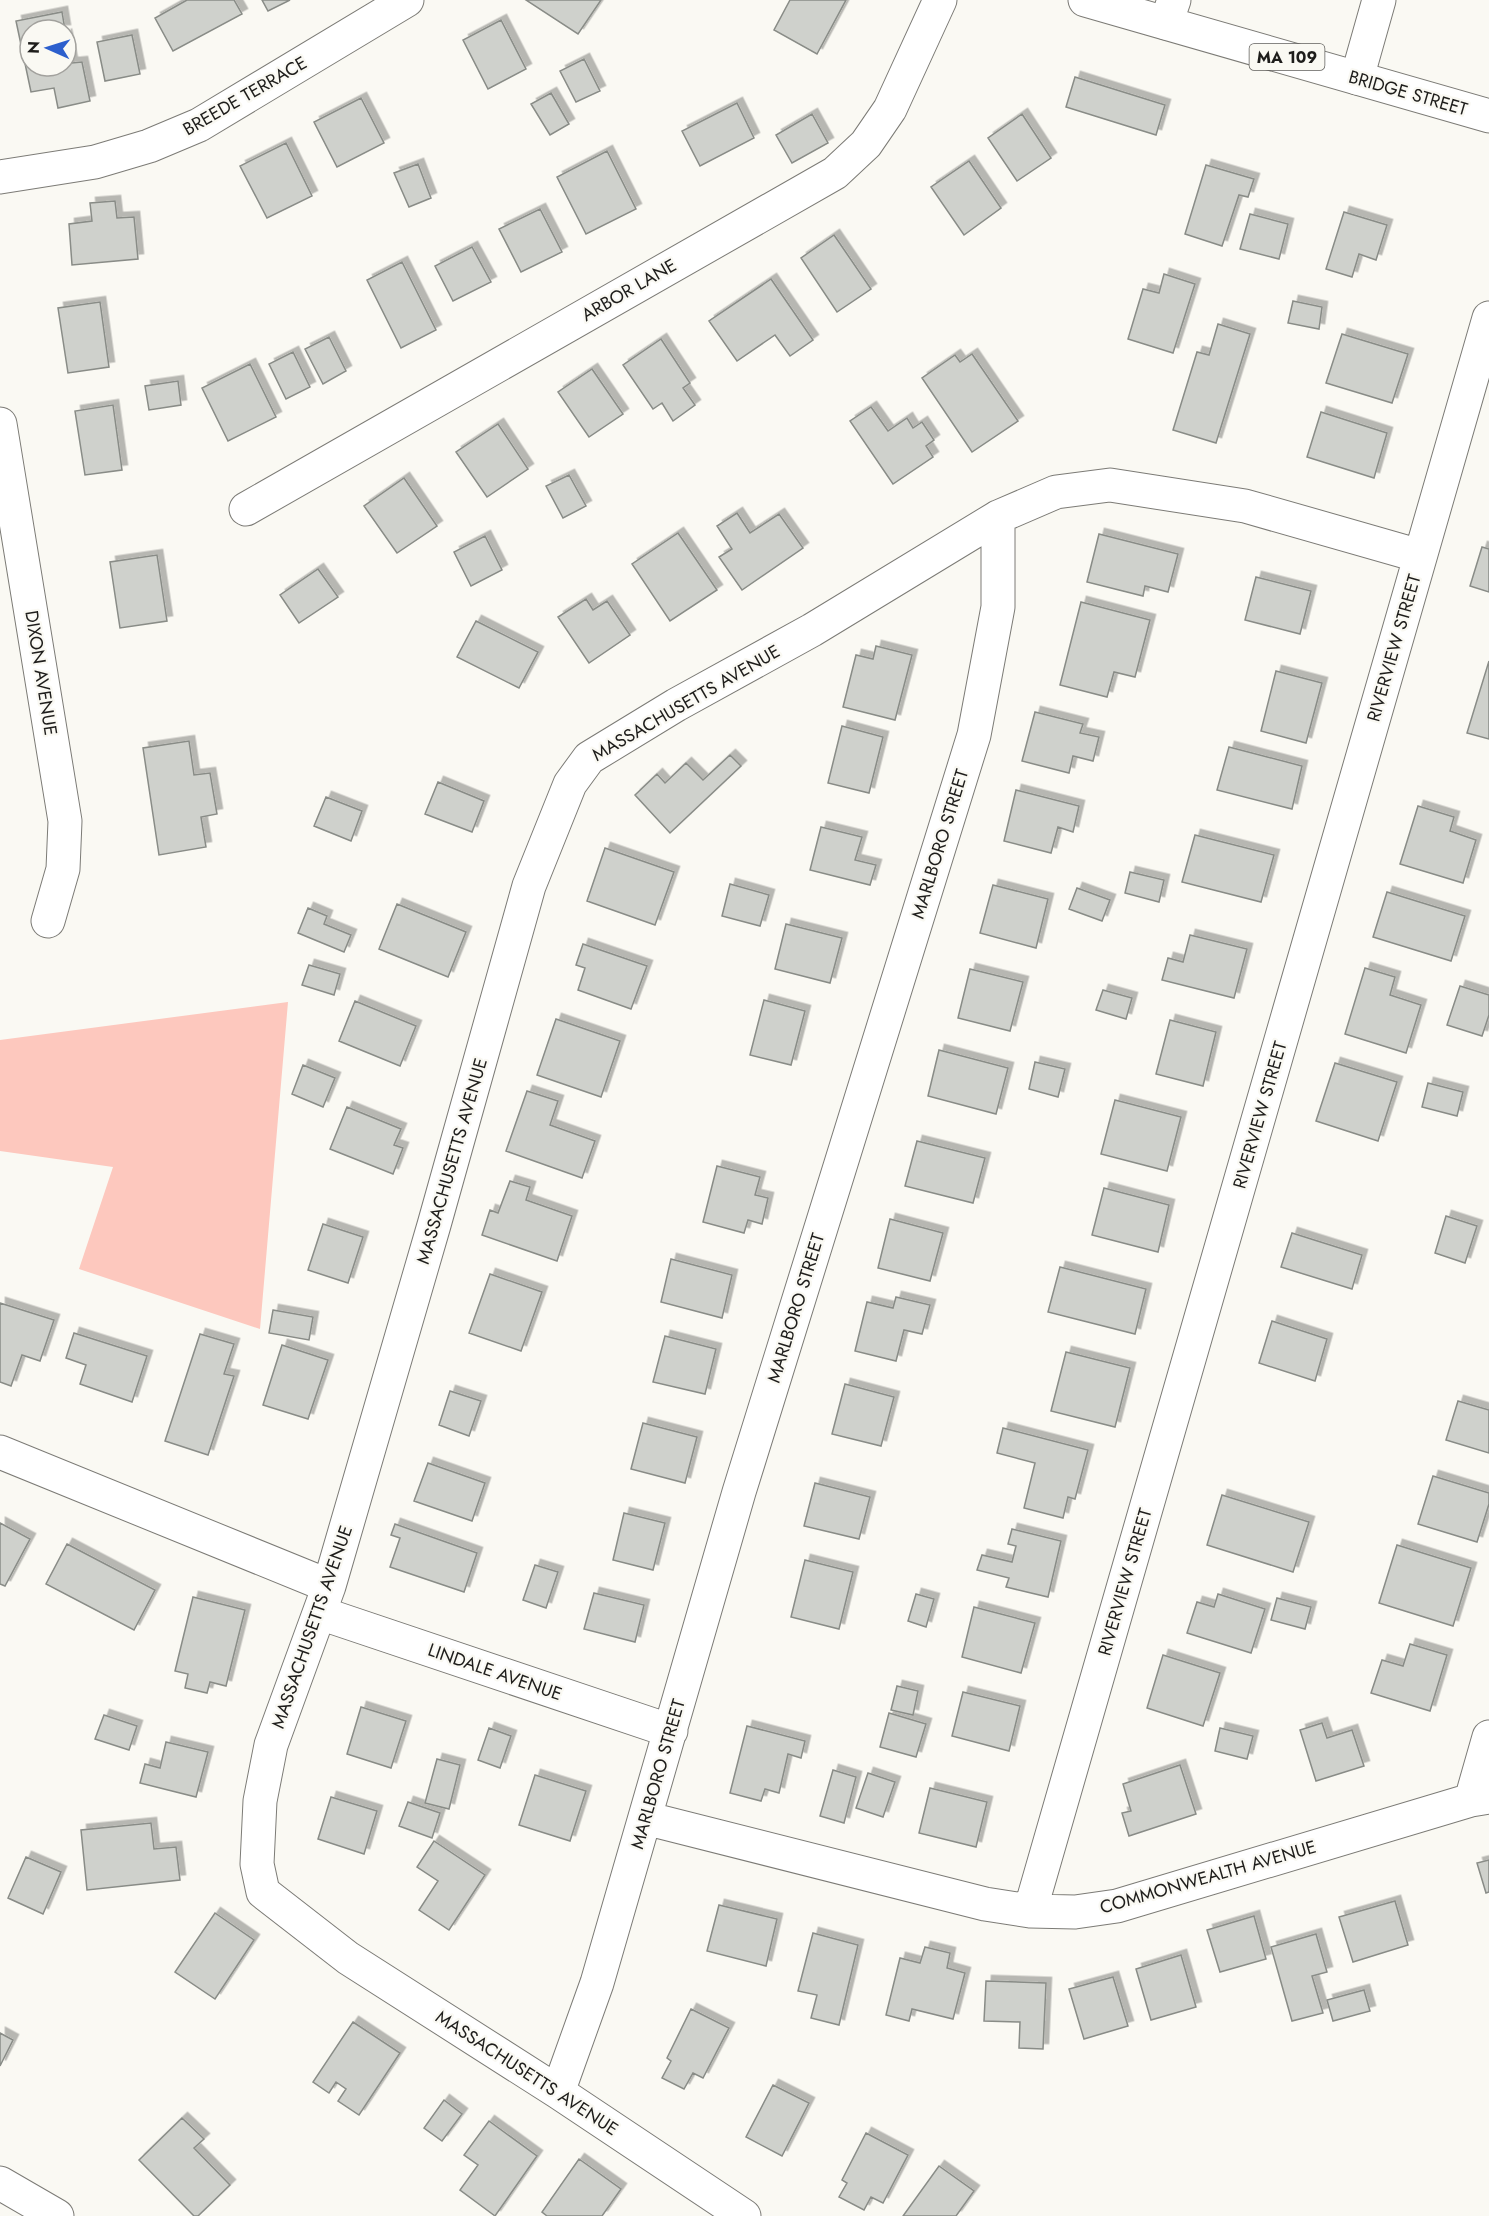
<svg xmlns="http://www.w3.org/2000/svg" width="1489" height="2216" font-family="Jost,sans-serif">
<style>
.green{fill:#fdc8be}
.building{fill:#cfd1cc;stroke:#898c87;stroke-width:1.5;filter:url(#shadow)}
.lines{fill:none;stroke-linecap:round;stroke-linejoin:round}
.minor-casing{stroke:#7c7b76;stroke-width:35}
.major-casing{stroke:#7c7b76;stroke-width:35}
.minor{stroke:#fff;stroke-width:33}
.major{stroke:#fff;stroke-width:33}
.labels{text-anchor:middle;stroke-width:4.5;stroke-linejoin:round;paint-order:stroke}
.shield{fill:#faf9f3;stroke:#605f5c;stroke-width:1.5}
.shield-label{font-size:16px;font-weight:bold;fill:#1e1d1b}
.street-label{font-size:18px;fill:#1e1d1b;stroke:#faf9f3}
</style>
<defs>
<filter id="shadow"><feDropShadow dx="5.5" dy="-5.5" stdDeviation="0" flood-color="#0004"/></filter>
</defs>
<rect width="100%" height="100%" fill="#faf9f3"/>
<path class="green" d="M288 1002 260 1329 79 1269 113 1167 0 1151V1040Z"/>
<path class="building" d="M187 0H234L242 14 173 51 155 18Z
M262 0H290L268 11Z
M526 0H601L578 34Z
M790 0H846L817 54 774 30Z
M62 12 65 30H30V66H66V34L72 63 82 62 90 101 58 108 54 88 31 92 16 21Z
M501 20 526 69 488 89 463 40Z
M132 35 140 74 105 81 97 42Z
M584 59 600 91 576 102 560 71Z
M1075 77 1165 105 1156 135 1066 107Z
M551 93 569 124 550 135 531 104Z
M361 98 384 143 337 167 314 122Z
M737 103 754 138 700 166 682 131Z
M812 114 828 143 792 163 776 135Z
M1022 114 1051 158 1017 181 988 138Z
M286 143 312 196 267 218 240 166Z
M607 151 636 209 586 234 557 177Z
M969 161 1001 208 964 235 931 187Z
M418 164 431 198 409 207 394 173Z
M1206 165 1254 179 1248 197 1239 195 1222 246 1185 234Z
M115 201 117 218 134 217 138 259 72 265 69 224 92 221 90 203Z
M540 209 562 252 521 272 499 229Z
M1344 212 1387 225 1376 260 1359 254 1352 277 1326 269Z
M1250 214 1288 224 1279 259 1240 249Z
M834 235 871 289 837 312 801 258Z
M472 247 491 282 453 301 435 266Z
M402 262 436 330 401 348 367 280Z
M1164 274 1195 284 1173 353 1128 339 1143 289 1159 293Z
M771 279 813 340 790 356 775 335 737 361 709 321Z
M1293 301 1322 307 1319 329 1288 323Z
M100 302 109 367 68 373 58 308Z
M1218 324 1250 334 1216 443 1173 430 1197 352 1209 355Z
M1342 334 1408 354 1392 403 1326 383Z
M329 337 346 371 323 384 305 349Z
M661 339 690 383 683 388 695 405 673 421 662 403 653 409 623 365Z
M293 352 310 387 286 399 269 364Z
M972 354 1018 421 972 452 922 378 955 355 960 362Z
M250 364 276 417 228 441 202 388Z
M592 369 623 414 589 437 558 392Z
M178 381 181 405 149 410 145 386Z
M113 405 122 470 85 475 75 411Z
M871 407 888 431 907 418 913 428 922 422 934 440 926 446 933 457 893 484 850 421Z
M1321 412 1387 433 1374 478 1307 457Z
M498 424 528 469 487 497 456 452Z
M569 475 586 506 563 518 546 486Z
M404 478 437 526 397 553 364 506Z
M737 513 750 533 779 514 803 548 742 590 719 557 732 549 717 526Z
M678 533 717 590 670 621 632 564Z
M1099 534 1178 554 1168 592 1145 586 1143 596 1087 582Z
M485 536 502 570 471 586 454 552Z
M1482 547 1489 549V592L1470 586Z
M157 555 167 621 120 628 110 562Z
M318 569 338 597 299 623 280 595Z
M1256 577 1311 591 1300 634 1245 620Z
M586 599 593 610 607 601 630 635 589 663 558 617Z
M1081 602 1150 620 1135 677 1114 672 1107 697 1060 685Z
M476 621 538 652 519 688 457 657Z
M876 646 912 655 895 720 843 707 856 655 873 659Z
M1489 661V739L1467 733Z
M1276 671 1322 683 1306 743 1261 731Z
M1035 712 1083 724 1080 733 1099 737 1093 761 1073 756 1069 773 1022 761Z
M842 726 883 737 869 793 828 783Z
M189 741 194 775 210 773 217 814 201 817 206 847 159 855 143 748Z
M1229 747 1302 766 1292 809 1217 790Z
M730 755 741 766 670 833 635 795 657 774 665 783 686 763 703 780Z
M438 782 484 801 472 832 425 814Z
M1016 790 1079 806 1073 832 1058 827 1051 853 1004 841Z
M326 797 362 811 351 841 314 826Z
M1418 806 1454 817 1450 831 1476 840 1463 883 1400 864Z
M821 827 862 837 855 860 876 865 870 885 810 870Z
M1195 835 1274 855 1261 902 1182 882Z
M605 848 674 872 655 925 587 901Z
M1130 872 1164 880 1159 902 1125 893Z
M730 884 769 895 760 926 722 916Z
M993 885 1048 899 1036 948 980 933Z
M1077 888 1110 900 1102 921 1069 909Z
M1387 892 1465 916 1451 961 1373 937Z
M397 904 466 932 448 977 379 949Z
M308 908 327 916 324 924 351 935 344 952 298 933Z
M786 924 842 938 830 983 775 969Z
M1190 935 1247 949 1234 998 1162 980 1168 958 1183 962Z
M583 944 647 966 631 1009 578 990 585 968 576 965Z
M309 965 340 974 334 995 302 985Z
M1365 968 1395 977 1390 995 1421 1005 1406 1053 1345 1034Z
M970 969 1023 982 1010 1031 958 1018Z
M1460 986 1489 995V1015L1482 1036 1447 1025Z
M1103 990 1132 998 1126 1019 1096 1010Z
M764 1000 805 1011 791 1065 750 1055Z
M355 1001 416 1026 400 1066 339 1041Z
M556 1019 620 1041 601 1097 537 1075Z
M1170 1020 1216 1032 1203 1086 1156 1074Z
M939 1050 1008 1068 996 1114 928 1096Z
M1035 1062 1065 1069 1058 1097 1029 1089Z
M1335 1063 1397 1082 1378 1141 1316 1121Z
M303 1065 335 1078 323 1107 292 1094Z
M1428 1083 1463 1092 1457 1116 1422 1107Z
M527 1091 558 1101 550 1125 595 1141 582 1178 506 1151Z
M1115 1100 1181 1117 1167 1171 1101 1154Z
M347 1107 401 1129 394 1145 403 1148 393 1174 330 1149Z
M917 1141 985 1158 973 1203 905 1186Z
M717 1166 760 1177 755 1195 768 1198 762 1224 748 1220 744 1233 703 1222Z
M510 1181 530 1187 526 1200 572 1216 557 1261 482 1235 490 1210 498 1213Z
M1104 1188 1169 1205 1158 1252 1092 1235Z
M1446 1216 1477 1226 1465 1263 1435 1253Z
M890 1219 943 1233 930 1281 878 1268Z
M323 1224 363 1237 348 1283 308 1270Z
M1292 1233 1362 1255 1352 1289 1281 1267Z
M671 1259 732 1275 722 1318 661 1302Z
M1060 1267 1146 1289 1135 1334 1048 1312Z
M490 1274 542 1292 521 1351 469 1333Z
M896 1297 930 1305 922 1334 904 1330 896 1361 855 1351 867 1302 893 1308Z
M0 1303 54 1320 40 1361 22 1355 11 1386 0 1382Z
M273 1310 313 1317 309 1340 269 1333Z
M1272 1321 1327 1339 1315 1381 1259 1363Z
M74 1333 147 1356 132 1402 80 1384 86 1365 66 1358Z
M200 1334 234 1344 224 1374 234 1376 208 1455 165 1441Z
M665 1336 716 1349 705 1394 653 1382Z
M282 1345 328 1360 308 1419 263 1405Z
M1066 1352 1130 1368 1115 1427 1051 1411Z
M845 1384 894 1397 881 1446 832 1434Z
M450 1391 481 1401 469 1436 439 1425Z
M1458 1401 1489 1410V1453L1446 1440Z
M643 1423 697 1437 685 1483 631 1469Z
M1003 1428 1088 1450 1075 1499 1068 1497 1063 1518 1024 1508 1035 1463 997 1453Z
M428 1463 485 1483 472 1521 414 1501Z
M1433 1476 1489 1493V1504L1477 1542 1418 1524Z
M815 1483 870 1497 859 1539 804 1526Z
M1222 1495 1309 1522 1293 1572 1207 1545Z
M624 1513 665 1523 653 1570 613 1560Z
M0 1523 30 1539 5 1586 0 1584Z
M395 1524 477 1553 464 1592 390 1567 400 1538 391 1535Z
M1012 1529 1061 1541 1048 1597 1006 1587 1009 1578 977 1570 982 1555 1012 1562 1016 1546 1008 1544Z
M67 1544 155 1590 134 1630 46 1584Z
M1397 1545 1471 1568 1453 1626 1379 1603Z
M805 1560 853 1572 839 1629 791 1617Z
M535 1565 558 1572 546 1608 523 1600Z
M594 1593 644 1605 635 1642 584 1629Z
M916 1594 934 1599 926 1627 908 1621Z
M1218 1594 1265 1609 1251 1653 1187 1633 1197 1602 1214 1607Z
M193 1597 245 1610 226 1686 210 1682 207 1693 185 1688 188 1674 175 1671Z
M1277 1598 1311 1607 1305 1629 1271 1620Z
M974 1607 1035 1623 1021 1673 962 1657Z
M1410 1644 1447 1655 1430 1711 1371 1693 1382 1660 1403 1666Z
M1163 1655 1220 1673 1203 1726 1147 1708Z
M897 1686 918 1691 913 1715 891 1710Z
M963 1692 1020 1706 1009 1751 952 1736Z
M361 1707 406 1721 391 1768 347 1754Z
M889 1713 926 1724 916 1757 880 1747Z
M104 1715 137 1726 129 1750 95 1739Z
M1322 1723 1327 1738 1352 1730 1364 1766 1316 1781 1300 1730Z
M747 1726 805 1741 801 1758 788 1754 779 1793 765 1789 761 1801 730 1793Z
M489 1728 511 1736 500 1768 478 1760Z
M1220 1728 1253 1736 1247 1759 1215 1751Z
M166 1742 208 1752 196 1797 140 1783 145 1764 160 1768Z
M437 1759 460 1765 449 1809 425 1803Z
M1180 1765 1196 1814 1129 1836 1122 1813 1131 1811 1123 1784Z
M833 1770 856 1777 844 1823 820 1816Z
M868 1773 895 1782 883 1817 856 1808Z
M535 1775 586 1791 570 1841 519 1825Z
M930 1788 987 1802 976 1847 919 1833Z
M331 1797 377 1811 364 1854 318 1839Z
M408 1802 440 1813 432 1838 399 1826Z
M151 1823 154 1849 176 1847 180 1880 87 1890 81 1830Z
M434 1841 485 1875 449 1930 419 1910 438 1881 417 1867Z
M26 1857 61 1872 43 1914 8 1898Z
M1489 1860V1892L1486 1893 1477 1863Z
M1395 1901 1408 1945 1353 1962 1339 1917Z
M719 1905 777 1919 766 1966 707 1951Z
M215 1913 254 1940 215 1999 175 1972Z
M1254 1916 1266 1959 1220 1972 1207 1930Z
M813 1933 858 1945 839 2025 811 2018 817 1995 798 1991Z
M1316 1934 1327 1972 1312 1976 1323 2013 1292 2021 1271 1947Z
M925 1947 950 1953 947 1968 965 1973 953 2019 912 2009 909 2021 886 2015 900 1958 920 1963Z
M1181 1955 1196 2007 1151 2020 1136 1969Z
M1113 1977 1128 2026 1084 2039 1069 1989Z
M986 1981 1046 1983 1043 2049 1019 2048 1020 2022 984 2021Z
M1364 1990 1370 2011 1333 2021 1327 2000Z
M691 2009 729 2028 703 2078 693 2073 684 2089 662 2078 671 2061 667 2058Z
M353 2022 400 2053 359 2115 338 2101 346 2089 336 2082 329 2093 313 2082Z
M0 2033 13 2040 0 2066Z
M773 2085 809 2103 782 2156 746 2137Z
M444 2100 462 2114 442 2141 424 2128Z
M182 2118 204 2139 194 2148 230 2185 198 2216H194L139 2160Z
M489 2121 537 2156 495 2216 460 2190 478 2165 464 2155Z
M866 2133 908 2155 883 2203 871 2197 864 2210 839 2197 847 2183 842 2180Z
M579 2159 621 2189 602 2216H547L542 2212Z
M939 2166 974 2191 956 2216H903Z"/>
<g class="lines">
<defs>
<path id="minor" d="M1166 23 1174 0
M1357 78 1379 0
M0 177 95 162 149 146 199 125 407 0
M0 424 65 821 63 869 48 921
M246 509 835 173 866 144 890 109 940 0
M0 1452 329 1586
M320 1613 671 1731
M1471 1800 1489 1737
M645 1818 985 1904 1030 1911 1075 1912 1117 1906 1471 1800 1489 1797
M1030 1911 1489 318
M558 2092 597 1983 739 1492 974 735 998 607V517
M0 2183 57 2216
M744 2216 558 2092 348 1958 263 1892 257 1864 260 1801 271 1745 329 1586 434 1225 529 886 570 784 589 758 676 705 812 630 998 517 1056 492 1110 485 1245 506 1420 556"/>
<path id="major" d="M1085 0 1489 116"/>
</defs>
<use href="#minor" class="minor-casing"/>
<use href="#major" class="major-casing"/>
<use href="#minor" class="minor"/>
<use href="#major" class="major"/>
</g>
<g class="labels">
<rect class="shield" x="1249.5" y="44" width="75" height="26" rx="4.5"/>
<g class="shield-label">
<text x="1287" y="63">MA 109</text>
</g>
<g class="street-label">
<text transform="translate(1408 93) rotate(16)" y="6">BRIDGE STREET</text>
<text transform="translate(245 96) rotate(-30)" y="6">BREEDE TERRACE</text>
<text transform="translate(629 290) rotate(-30)" y="6">ARBOR LANE</text>
<text transform="translate(1394 648) rotate(-74)" y="6">RIVERVIEW STREET</text>
<text transform="translate(41 673) rotate(81)" y="6">DIXON AVENUE</text>
<text transform="translate(686 703) rotate(-30)" y="6">MASSACHUSETTS AVENUE</text>
<text transform="translate(940 844) rotate(-73)" y="6">MARLBORO STREET</text>
<text transform="translate(1260 1115) rotate(-74)" y="6">RIVERVIEW STREET</text>
<text transform="translate(452 1161) rotate(-74)" y="6">MASSACHUSETTS AVENUE</text>
<text transform="translate(796 1308) rotate(-73)" y="6">MARLBORO STREET</text>
<text transform="translate(1125 1582) rotate(-74)" y="6">RIVERVIEW STREET</text>
<text transform="translate(312 1627) rotate(-71)" y="6">MASSACHUSETTS AVENUE</text>
<text transform="translate(495 1672) rotate(19)" y="6">LINDALE AVENUE</text>
<text transform="translate(658 1774) rotate(-74)" y="6">MARLBORO STREET</text>
<text transform="translate(1208 1877) rotate(-16)" y="6">COMMONWEALTH AVENUE</text>
<text transform="translate(527 2073) rotate(33)" y="6">MASSACHUSETTS AVENUE</text>
</g>
</g>
<g transform="translate(48 48) rotate(273)"><circle r="28" fill="#faf9f3" stroke="#a2a19d" stroke-width="1.5"/>
<path d="M0-4.5L10 22L0 15L-10 22Z" fill="#2c5fcd"/>
<text y="-9" font-size="16" font-weight="bold" text-anchor="middle" fill="#1e1d1b">N</text>
</g>
</svg>
